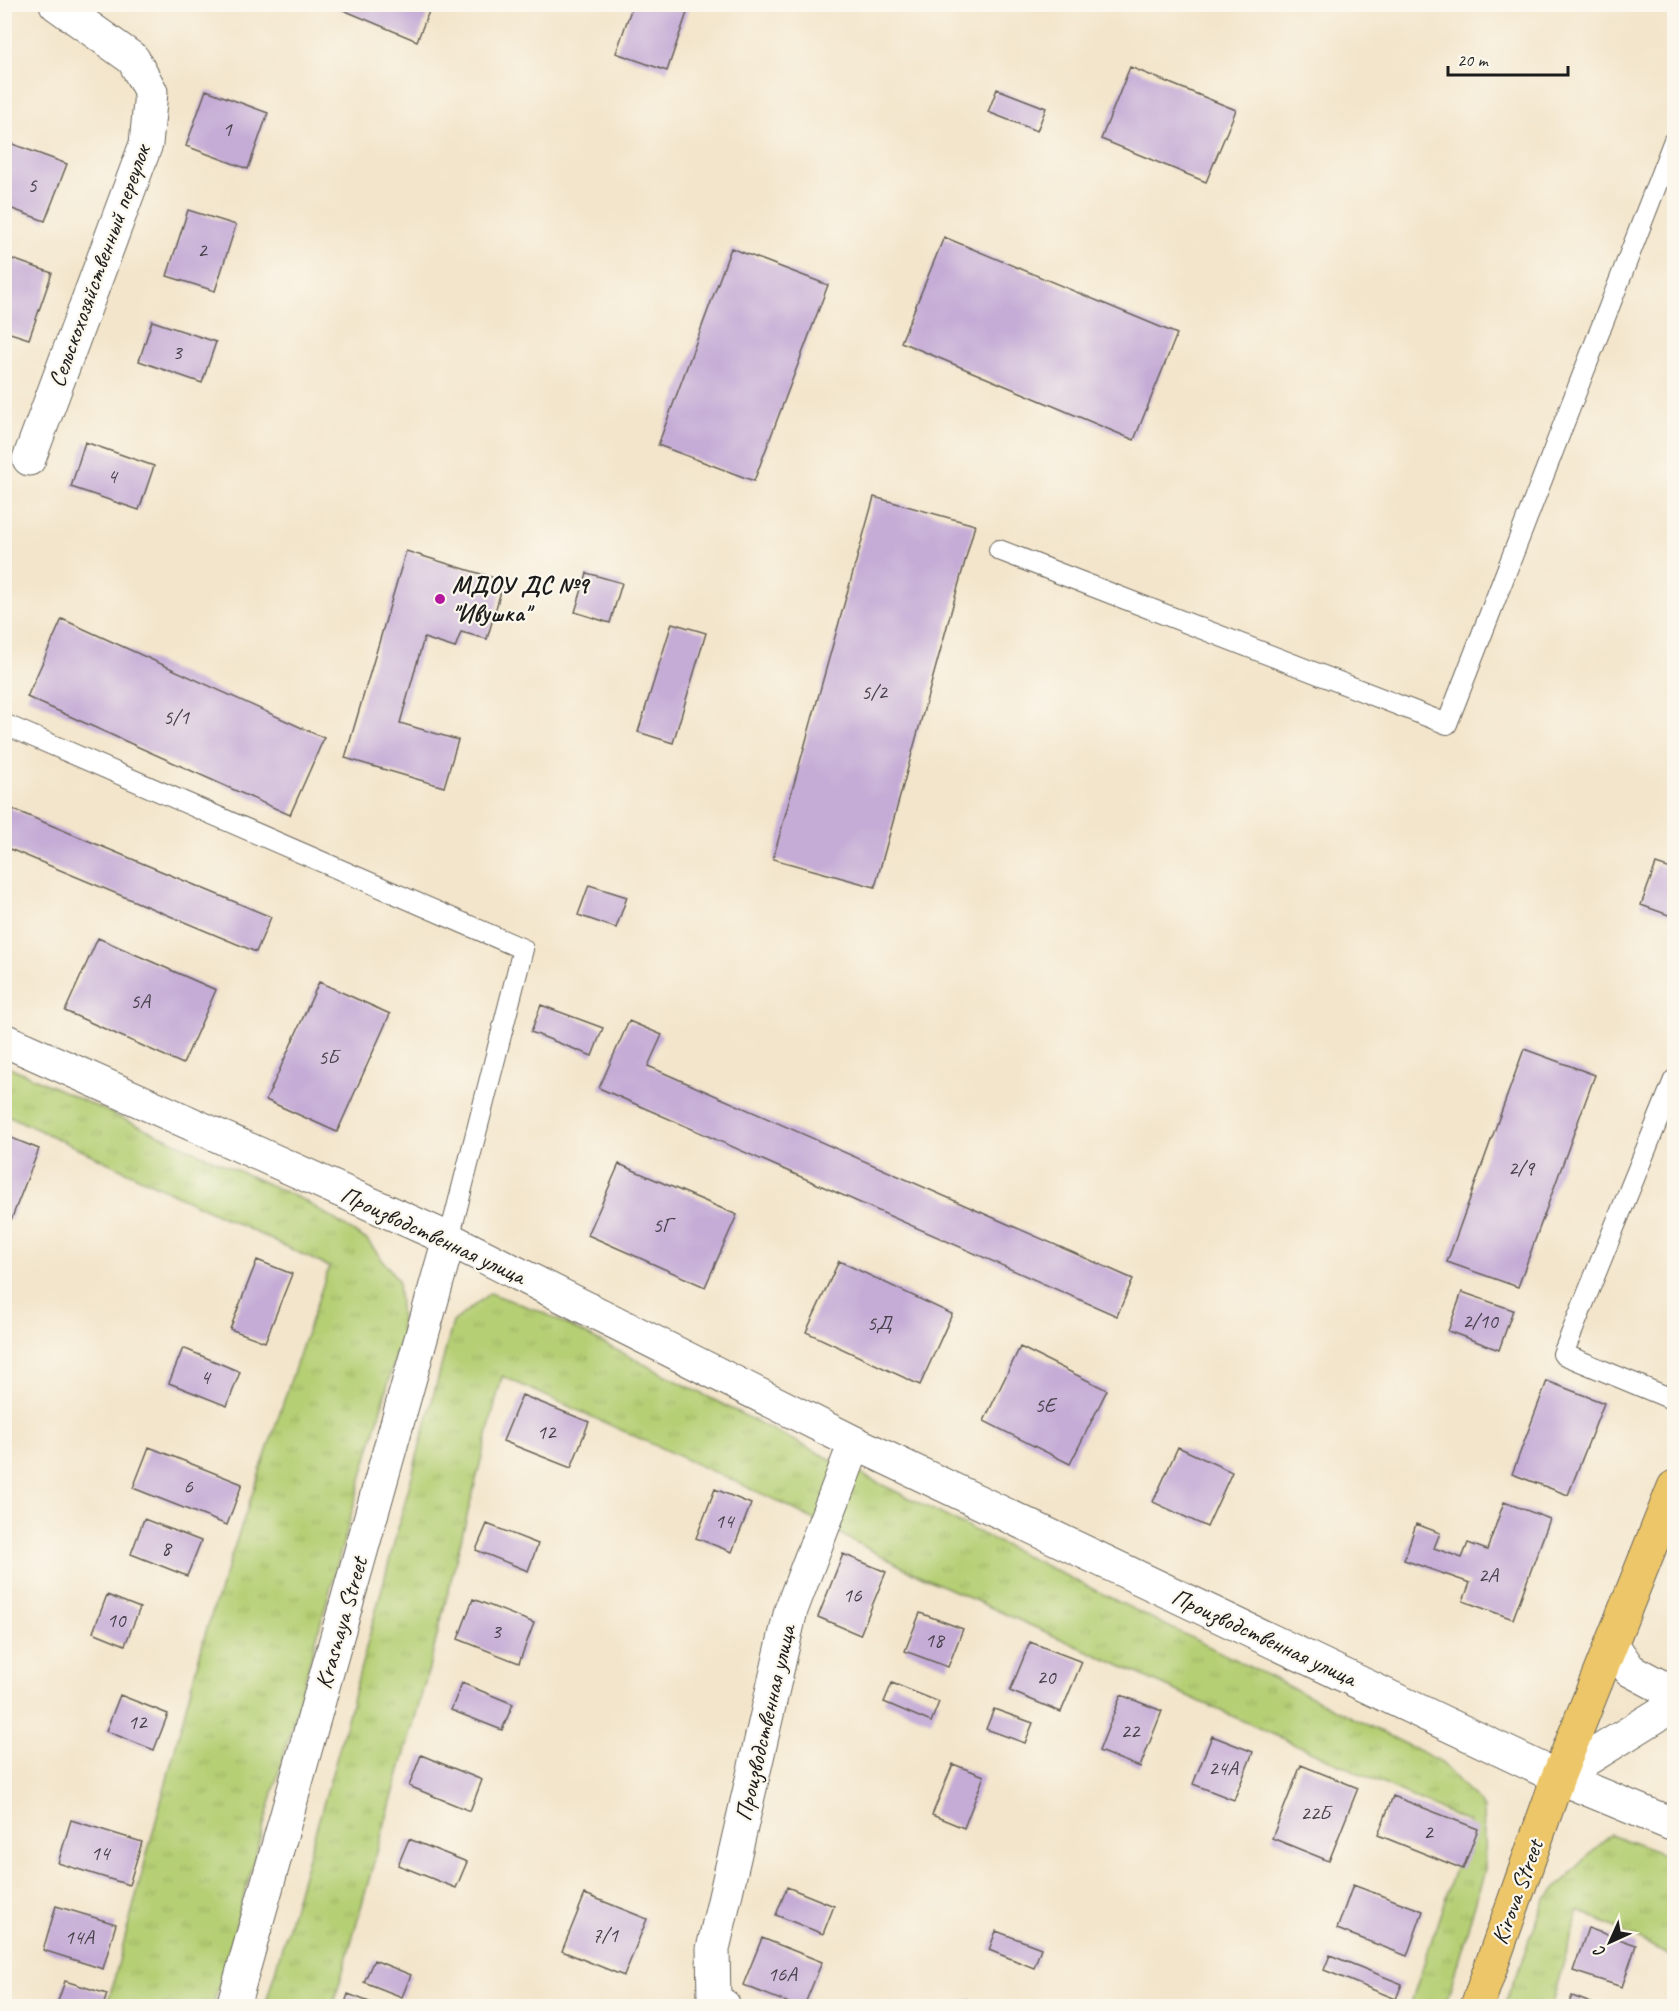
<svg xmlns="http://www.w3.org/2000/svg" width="1679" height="2011" font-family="Caveat,sans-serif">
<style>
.grass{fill:url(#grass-tufts);stroke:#687648;stroke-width:1.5}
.building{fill:#c5acd6}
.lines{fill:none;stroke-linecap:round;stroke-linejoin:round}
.service-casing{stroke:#676259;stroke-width:22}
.minor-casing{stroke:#676259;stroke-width:35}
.tertiary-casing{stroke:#676259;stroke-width:35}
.primary-casing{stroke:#676259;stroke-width:35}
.service{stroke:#fff;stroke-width:20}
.minor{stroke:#fff;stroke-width:33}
.tertiary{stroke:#fff;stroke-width:33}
.primary{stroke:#ecc669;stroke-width:33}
.poi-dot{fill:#b5179e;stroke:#fbf7ec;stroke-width:2}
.labels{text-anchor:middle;stroke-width:4.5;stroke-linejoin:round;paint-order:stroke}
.number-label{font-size:21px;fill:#46404a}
.street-label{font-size:24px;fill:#1c1c1c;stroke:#fbf7ec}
.poi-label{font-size:24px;font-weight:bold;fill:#1c1c1c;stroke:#fbf7ec;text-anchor:start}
</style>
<defs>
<pattern id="grass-tufts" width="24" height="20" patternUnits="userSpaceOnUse" patternTransform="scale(1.5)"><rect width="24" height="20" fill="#b5cf74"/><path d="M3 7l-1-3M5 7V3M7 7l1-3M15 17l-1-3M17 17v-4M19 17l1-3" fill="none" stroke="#9bb164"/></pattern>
</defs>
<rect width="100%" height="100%" fill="#fbf7ec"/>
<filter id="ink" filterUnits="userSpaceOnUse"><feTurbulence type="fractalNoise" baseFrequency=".0167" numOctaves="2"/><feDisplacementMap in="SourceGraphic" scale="12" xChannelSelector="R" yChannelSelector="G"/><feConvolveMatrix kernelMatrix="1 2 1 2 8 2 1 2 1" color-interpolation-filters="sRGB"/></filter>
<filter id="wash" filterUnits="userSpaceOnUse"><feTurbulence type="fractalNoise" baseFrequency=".008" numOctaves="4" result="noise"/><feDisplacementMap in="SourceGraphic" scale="24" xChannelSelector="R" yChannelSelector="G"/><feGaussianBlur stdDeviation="1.35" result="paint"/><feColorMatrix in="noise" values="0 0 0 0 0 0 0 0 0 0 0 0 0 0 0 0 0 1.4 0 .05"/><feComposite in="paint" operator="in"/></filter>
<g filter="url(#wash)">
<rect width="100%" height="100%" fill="#f3e5cb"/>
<path class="grass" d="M5 1065 305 1201 367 1240 398 1280 402 1334 213 2006H107L206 1631 329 1267 5 1114Z
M490 1293 544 1313 822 1455 1440 1761 1483 1807 1485 1870 1445 2006H1410L1470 1823 912 1572 782 1503 502 1376 428 1672 333 2006H265L338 1753 453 1322Z
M1610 1834 1674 1858V1957L1579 1910 1551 2006H1504L1545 1900Z"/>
<g id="blocks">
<path class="building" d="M329 4H432L417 41Z
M633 4H690L667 71 616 53Z
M1130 67 1236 110 1206 182 1101 139Z
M997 89 1046 108 1037 131 988 112Z
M206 90 268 113 248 169 186 146Z
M7 142 67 164 45 221 4 206V149Z
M188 210 236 225 215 291 167 276Z
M944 237 1177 334 1134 440 901 342Z
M731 248 828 285 754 481 658 445Z
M4 256 52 273 29 339 4 331Z
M152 321 216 342 202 383 139 361Z
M85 442 154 466 139 510 71 487Z
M874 497 975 525 875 887 773 859Z
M406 551 504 581 487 639 461 632 455 648 424 638 400 723 458 740 444 787 345 758Z
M587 573 622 583 610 623 575 612Z
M62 619 324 738 290 815 27 697Z
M672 623 706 633 673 743 638 732Z
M5 806 271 917 256 952 5 847Z
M1656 864 1674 870V917L1641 905Z
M589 885 627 897 616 928 578 915Z
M98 938 216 990 183 1064 65 1011Z
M319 982 390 1014 337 1132 266 1100Z
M541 1005 603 1028 592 1056 531 1032Z
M629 1021 662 1035 648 1066 1133 1279 1117 1316 599 1088Z
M1524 1049 1595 1075 1518 1287 1447 1262Z
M4 1135 39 1149 11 1220 4 1218Z
M619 1164 737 1215 705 1287 588 1235Z
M257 1260 292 1274 265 1342 230 1329Z
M839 1261 952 1314 920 1385 806 1332Z
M1462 1292 1513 1310 1499 1350 1448 1331Z
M1020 1347 1107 1390 1070 1464 984 1421Z
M183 1348 240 1372 227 1406 169 1383Z
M1547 1381 1604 1403 1568 1495 1512 1474Z
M522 1395 589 1422 571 1468 503 1441Z
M149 1447 242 1484 227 1525 133 1488Z
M1178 1447 1232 1472 1207 1527 1153 1502Z
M715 1489 751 1504 732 1552 696 1538Z
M1504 1502 1550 1519 1513 1619 1463 1601 1470 1583 1404 1560 1416 1524 1440 1533 1434 1548 1462 1558 1468 1543 1487 1550Z
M144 1519 201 1541 187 1576 131 1554Z
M487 1524 538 1544 528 1571 476 1550Z
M843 1554 886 1572 860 1635 818 1617Z
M107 1595 140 1608 125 1645 93 1632Z
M473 1599 534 1623 519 1663 458 1639Z
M920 1613 963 1629 948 1667 905 1651Z
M1030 1642 1082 1662 1061 1712 1010 1691Z
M462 1683 513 1704 502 1730 451 1710Z
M892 1683 939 1702 931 1722 884 1702Z
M120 1695 168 1714 154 1750 106 1731Z
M1121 1695 1162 1711 1140 1767 1099 1751Z
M994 1709 1033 1723 1025 1743 986 1729Z
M1212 1736 1253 1752 1234 1800 1193 1784Z
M421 1755 482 1780 470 1811 409 1786Z
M953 1764 984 1776 964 1828 932 1815Z
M1301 1765 1358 1788 1329 1861 1272 1838Z
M1393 1796 1478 1829 1463 1869 1378 1835Z
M71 1820 142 1842 129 1885 58 1863Z
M409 1839 467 1862 456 1888 398 1865Z
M1353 1885 1423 1911 1407 1956 1337 1929Z
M787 1887 834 1906 823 1934 776 1915Z
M585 1894 647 1919 624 1976 562 1951Z
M56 1906 116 1924 103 1969 43 1950Z
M1588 1928 1636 1945 1622 1987 1573 1971Z
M996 1931 1041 1948 1034 1968 989 1950Z
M762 1938 822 1962 804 2006H796L743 1985Z
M1330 1955 1402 1984 1396 1999 1324 1970Z
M374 1960 411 1975 402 1997 364 1982Z
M65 1981 107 1994 103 2006H66L57 2004Z
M348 1994 380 2006H344Z
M1572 1996 1599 2006H1568Z
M966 1999 984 2006H963Z"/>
</g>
</g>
<g filter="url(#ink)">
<use href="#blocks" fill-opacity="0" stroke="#676259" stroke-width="1.5"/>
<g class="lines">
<defs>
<path id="service" d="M999 550 1447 724 1674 140
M4 724 523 949 449 1239
M1674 1080 1563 1354 1674 1400"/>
<path id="minor" d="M29 459 146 144 151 92 133 59 56 4
M4 1040 449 1239 855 1443 1558 1777 1674 1825
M233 2006 449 1239
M724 2006 714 1999 713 1949 791 1610 855 1443"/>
<path id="tertiary" d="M1613 1646 1630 1670 1662 1687H1674
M1558 1777 1674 1705"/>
<path id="primary" d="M1477 2006 1558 1777 1674 1487"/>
</defs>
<use href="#service" class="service-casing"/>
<use href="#minor" class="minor-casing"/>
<use href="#tertiary" class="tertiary-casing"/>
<use href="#primary" class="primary-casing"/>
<use href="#service" class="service"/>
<use href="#minor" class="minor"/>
<use href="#tertiary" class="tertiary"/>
<use href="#primary" class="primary"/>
</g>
</g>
<circle class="poi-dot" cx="440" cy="599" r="6"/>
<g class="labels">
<g class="number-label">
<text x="227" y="136">1</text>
<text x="32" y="192">5</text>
<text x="202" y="257">2</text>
<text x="177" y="359">3</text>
<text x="112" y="483">4</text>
<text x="874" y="699">5/2</text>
<text x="176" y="724">5/1</text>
<text x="140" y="1008">5А</text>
<text x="328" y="1064">5Б</text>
<text x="1521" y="1175">2/9</text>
<text x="662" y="1232">5Г</text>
<text x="1480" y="1328">2/10</text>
<text x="879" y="1330">5Д</text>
<text x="205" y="1384">4</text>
<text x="1045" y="1412">5Е</text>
<text x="546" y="1439">12</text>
<text x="188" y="1493">6</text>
<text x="724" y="1528">14</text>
<text x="166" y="1555">8</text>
<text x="1488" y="1582">2А</text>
<text x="852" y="1602">16</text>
<text x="116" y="1627">10</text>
<text x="496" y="1638">3</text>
<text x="934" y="1647">18</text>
<text x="1046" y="1684">20</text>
<text x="137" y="1729">12</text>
<text x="1130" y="1738">22</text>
<text x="1223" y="1775">24А</text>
<text x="1315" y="1820">22Б</text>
<text x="1428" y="1839">2</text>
<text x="100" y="1860">14</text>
<text x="605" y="1942">7/1</text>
<text x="79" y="1944">14А</text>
<text x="782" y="1981">16А</text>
</g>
<g class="street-label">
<text transform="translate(99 266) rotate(-70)" y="8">Сельскохозяйственный переулок</text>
<text transform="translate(433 1235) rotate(25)" y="8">Производственная улица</text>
<text transform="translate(341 1623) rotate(-74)" y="8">Krasnaya Street</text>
<text transform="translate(1264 1637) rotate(25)" y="8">Производственная улица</text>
<text transform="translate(765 1723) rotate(-77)" y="8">Производственная улица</text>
<text transform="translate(1517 1892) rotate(-70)" y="8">Kirova Street</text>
</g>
<g class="poi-label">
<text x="452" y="593">МДОУ ДС №9<tspan x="452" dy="28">"Ивушка"</tspan></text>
</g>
</g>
<rect width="1679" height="2011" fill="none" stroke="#fbf7ec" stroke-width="24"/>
<g transform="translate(1610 1942) rotate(225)" stroke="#fbf7ec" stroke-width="4.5" paint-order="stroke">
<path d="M0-4.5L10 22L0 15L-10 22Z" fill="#1c1c1c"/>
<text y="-9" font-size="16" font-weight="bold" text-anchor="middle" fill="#1c1c1c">С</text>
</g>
<path d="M1448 66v9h120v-9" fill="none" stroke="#1c1c1c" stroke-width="3"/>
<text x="1457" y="66" font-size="18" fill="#1c1c1c" stroke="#fbf7ec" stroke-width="4.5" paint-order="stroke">20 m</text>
</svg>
